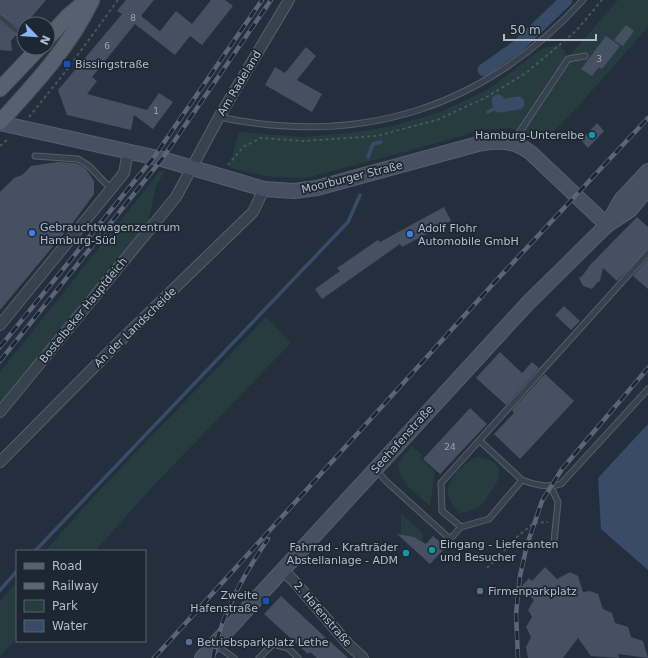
<svg xmlns="http://www.w3.org/2000/svg" width="648" height="658" font-family="'DejaVu Sans',sans-serif">
<style>
.green{fill:#263c3f}
.water{fill:#394c67}
.lines{fill:none;stroke-linecap:round;stroke-linejoin:round}
.stream{stroke:#394c67;stroke-width:3.5}
.canal{stroke:#394c67;stroke-width:13}
.building{fill:#455162}
.lane-casing{stroke:#565f6c;stroke-width:7}
.street-casing{stroke:#565f6c;stroke-width:12}
.secondary-casing{stroke:#565f6c;stroke-width:16}
.primary-casing{stroke:#414a57;stroke-width:17}
.path{stroke:#44595c;stroke-width:2;stroke-dasharray:3 3;stroke-linecap:butt}
.lane{stroke:#38414e;stroke-width:5}
.street{stroke:#38414e;stroke-width:10}
.secondary{stroke:#465061;stroke-width:14}
.primary{stroke:#56606e;stroke-width:15}
.rail-casing{stroke:#5a6575;stroke-width:4.5}
.rail{stroke:#1d2633;stroke-width:3;stroke-dasharray:9;stroke-linecap:butt}
.transit-dot{fill:#1a4fb4;stroke:#1d2633;stroke-width:1.5}
.culture-dot{fill:#0f9aa8;stroke:#1d2633;stroke-width:1.5}
.shop-dot{fill:#3f7fe0;stroke:#1d2633;stroke-width:1.5}
.service-dot{fill:#5c6f8a;stroke:#1d2633;stroke-width:1.5}
.labels{text-anchor:middle;stroke-width:3.5;stroke-linejoin:round;paint-order:stroke}
.number-label{font-size:9px;fill:#98a1af}
.poi-label{font-size:11px;fill:#b4bcc9;stroke:#1d2633;text-anchor:start}
.street-label{font-size:11px;fill:#b4bcc9;stroke:#1d2633}
</style>
<rect width="100%" height="100%" fill="#242f3e"/>
<path class="green" d="M618 0H648V27L574 111 542 142 529 134 510 128 482 130 412 150 306 178 272 177 229 168 239 132 303 137 351 133 393 126 443 111 487 90 543 48 560 45 568 57Z
M160 171H165L156 186 148 223 0 403V372Z
M266 317 291 343 155 484 95 551H45L97 493Z
M412 446 422 455 420 458 435 472 430 506C416 493 399 483 398 463Z
M477 457C505 460 504 476 489 494 486 499 482 506 477 508 471 512 465 512 459 513 454 507 449 501 448 493 447 479 465 462 477 457Z
M401 513 423 533 422 541 414 537 401 536Z
M17 582V638L0 656V601Z"/>
<path class="water" d="M648 424V570L601 529 598 478Z"/>
<g class="lines">
<path class="stream" d="M488 112 500 106
M368 157 373 144 381 142
M35 551 348 222 360 195
M0 590 17 571"/>
<path class="canal" d="M484 70 518 46 566 0
M498 101 500 106 518 103"/>
</g>
<path class="building" d="M0 0H46L21 29 0 13Z
M126 0H154L141 16 160 31 176 11 192 24 211 0H225L233 6 202 45 190 36 175 55 135 24 92 77 97 81 87 94 147 110 159 93 173 102 153 129 134 115 131 130 67 115 58 90 122 14 117 11Z
M0 22 16 35 11 41 12 51 0 50Z
M626 25 634 31 623 46 614 40Z
M606 36 620 46 602 69 599 67 592 76 581 69Z
M306 47 316 56 297 80 322 94 312 112 265 85 275 67 285 73Z
M597 123 604 131 588 148 581 140Z
M57 162 76 163 86 169 94 181V194L75 220 0 310V192L14 178 22 175 31 166Z
M444 207 451 221 402 247 400 244 322 299 315 289 340 271 337 268 378 240 380 242Z
M637 217 648 227V249L617 281 603 268 600 281 597 283 592 289 583 286 579 278 582 276 591 264Z
M648 259V289L633 276Z
M564 306 580 321 571 330 555 315Z
M500 352 522 373 532 362 539 368 506 405 476 378Z
M545 374 574 401 520 459 494 434 514 413 512 410Z
M470 408 487 424 440 474 423 459Z
M397 534 414 537 426 544 433 536 446 547 430 564Z
M545 567 557 579 570 572 578 576 583 592 590 591 598 594 603 609 612 613 615 623 628 627 631 637 643 641 648 658 618 654 619 658 591 656 578 638 563 658H528L526 647 531 637 526 627 532 617 528 610 534 600 521 587 529 578 532 581Z
M281 596 325 637 348 658H317L310 652 308 654 264 614Z"/>
<g class="lines">
<defs>
<path id="lane" d="M0 17 24 37
M219 117C361 147 485 108 583 0
M513 142 568 59 585 56
M35 156 78 159 89 166 111 189
M480 441 522 480
M376 470 387 482 450 539 461 527 489 519 522 480C536 485 547 488 561 484L648 389
M551 487 558 502 554 541
M461 527 442 511 441 483 648 253
M216 645 234 658
M259 658 273 644 288 648 298 658"/>
<path id="street" d="M0 325 124 173 128 152
M0 412 176 197 219 117 289 0
M0 462 118 343 253 212 264 189
M282 570 293 580 349 645 363 658"/>
<path id="secondary" d="M0 123 162 159 264 189 294 191 317 188 478 144C499 140 514 140 531 153L607 225
M608 223 621 200 648 171
M202 658 528 303 607 225 630 210 648 188"/>
<path id="primary" d="M48 38 68 16 87 0
M0 89 39 48
M0 122C35 84 70 46 92 0"/>
</defs>
<use href="#lane" class="lane-casing"/>
<use href="#street" class="street-casing"/>
<use href="#secondary" class="secondary-casing"/>
<use href="#primary" class="primary-casing"/>
<path class="path" d="M29 117 66 71 118 0
M0 146 8 139
M228 165 243 147 261 138 303 141 376 136 437 120 485 98 526 73 576 31 602 0
M487 568 518 536 534 523 548 522"/>
<use href="#lane" class="lane"/>
<use href="#street" class="street"/>
<use href="#secondary" class="secondary"/>
<use href="#primary" class="primary"/>
<defs>
<path id="rail" d="M0 347 154 157 262 0
M0 361 162 159 271 0
M154 658 493 284 648 118
M213 658C220 616 244 574 268 539
M518 658 516 614 520 576 527 545 542 501 562 469 648 368"/>
</defs>
<use href="#rail" class="rail-casing"/>
<use href="#rail" class="rail"/>
</g>
<g class="transit-dot">
<rect x="63" y="60" width="8" height="8" rx="2"/>
<rect x="262" y="597" width="8" height="8" rx="2"/>
</g>
<g class="culture-dot">
<circle cx="592" cy="135" r="4"/>
<circle cx="432" cy="550" r="4"/>
<circle cx="406" cy="553" r="4"/>
</g>
<g class="shop-dot">
<circle cx="32" cy="233" r="4"/>
<circle cx="410" cy="234" r="4"/>
</g>
<g class="service-dot">
<circle cx="480" cy="591" r="4"/>
<circle cx="189" cy="642" r="4"/>
</g>
<g class="labels">
<g class="number-label">
<text x="133" y="21">8</text>
<text x="107" y="49">6</text>
<text x="599" y="62">3</text>
<text x="156" y="114">1</text>
<text x="450" y="450">24</text>
</g>
<g class="poi-label">
<text x="75" y="68">Bissingstraße</text>
<text x="584" y="139" text-anchor="end">Hamburg-Unterelbe</text>
<text x="40" y="231">Gebrauchtwagenzentrum<tspan x="40" dy="13">Hamburg-Süd</tspan></text>
<text x="418" y="232">Adolf Flohr<tspan x="418" dy="13">Automobile GmbH</tspan></text>
<text x="440" y="548">Eingang - Lieferanten<tspan x="440" dy="13">und Besucher</tspan></text>
<text x="398" y="551" text-anchor="end">Fahrrad - Krafträder<tspan x="398" dy="13">Abstellanlage - ADM</tspan></text>
<text x="488" y="595">Firmenparkplatz</text>
<text x="258" y="599" text-anchor="end">Zweite<tspan x="258" dy="13">Hafenstraße</tspan></text>
<text x="197" y="646">Betriebsparkplatz Lethe</text>
</g>
<g class="street-label">
<text transform="translate(239 83) rotate(-59)" y="4">Am Radeland</text>
<text transform="translate(352 177) rotate(-14)" y="4">Moorburger Straße</text>
<text transform="translate(83 310) rotate(-51)" y="4">Bostelbeker Hauptdeich</text>
<text transform="translate(135 327) rotate(-44)" y="4">An der Landscheide</text>
<text transform="translate(402 439) rotate(-48)" y="4">Seehafenstraße</text>
<text transform="translate(323 614) rotate(49)" y="4">2. Hafenstraße</text>
</g>
</g>
<rect x="16" y="550" width="130" height="92" fill="#1d2633" stroke="#59626f"/>
<rect x="24" y="563" width="20" height="6" fill="#56606e" stroke="#59626f"/>
<text x="52" y="570" font-size="12" fill="#b4bcc9">Road</text>
<rect x="24" y="583" width="20" height="6" fill="#5a6575" stroke="#59626f"/>
<text x="52" y="590" font-size="12" fill="#b4bcc9">Railway</text>
<rect x="24" y="600" width="20" height="12" fill="#263c3f" stroke="#59626f"/>
<text x="52" y="610" font-size="12" fill="#b4bcc9">Park</text>
<rect x="24" y="620" width="20" height="12" fill="#394c67" stroke="#59626f"/>
<text x="52" y="630" font-size="12" fill="#b4bcc9">Water</text>
<g transform="translate(36 36) rotate(115)"><circle r="19" fill="#1d2633" stroke="#59626f"/>
<path d="M0-3L7 15L0 10L-7 15Z" fill="#8ab4f8"/>
<text y="-6" font-size="11" font-weight="bold" text-anchor="middle" fill="#b4bcc9">N</text>
</g>
<path d="M504 34v6h92v-6" fill="none" stroke="#b4bcc9" stroke-width="2"/>
<text x="510" y="34" font-size="12" fill="#b4bcc9" stroke="#1d2633" stroke-width="3" paint-order="stroke">50 m</text>
</svg>
